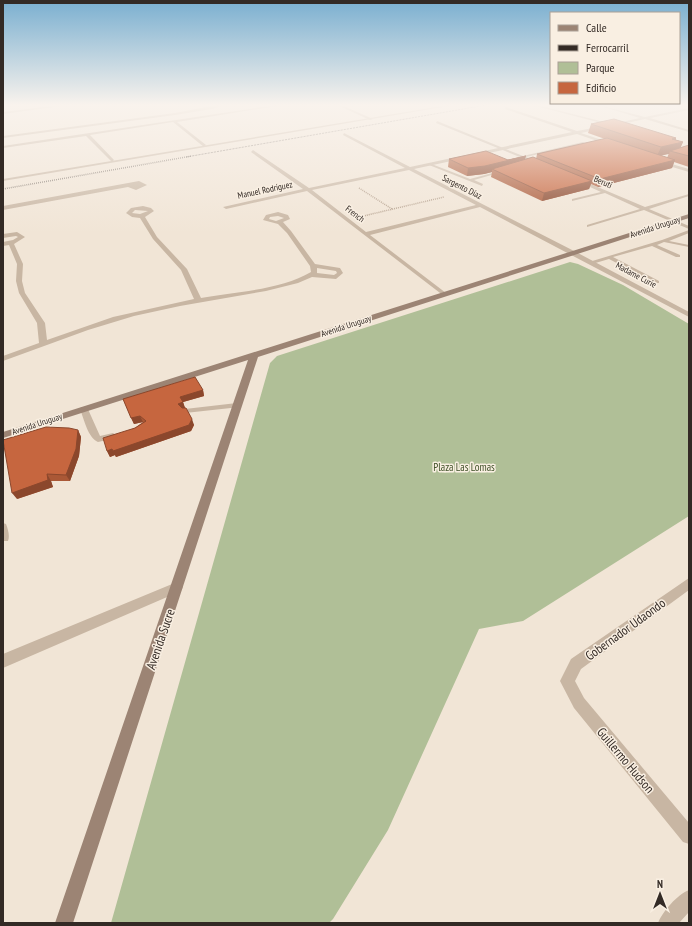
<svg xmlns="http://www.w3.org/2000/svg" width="692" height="926" font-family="'PT Sans Narrow',sans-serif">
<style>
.green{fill:#b0bf97}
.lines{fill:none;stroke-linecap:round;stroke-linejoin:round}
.path{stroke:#b4a08d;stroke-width:1.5;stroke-dasharray:1 1;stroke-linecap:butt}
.service{fill:#c8b6a3;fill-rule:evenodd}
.minor{fill:#c8b6a3;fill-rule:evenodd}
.tertiary{fill:#c8b6a3;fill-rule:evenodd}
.secondary{fill:#9c8474;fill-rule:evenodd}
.rail-far1{stroke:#332a25;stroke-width:1;stroke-dasharray:0.5 1;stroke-linecap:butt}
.rail{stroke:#332a25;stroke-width:1.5;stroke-dasharray:0.5 1.5;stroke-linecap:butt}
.wall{fill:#aa5836;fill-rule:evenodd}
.shaded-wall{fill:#8b472c}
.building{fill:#c6663f;stroke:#8b472c}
.labels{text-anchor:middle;stroke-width:3;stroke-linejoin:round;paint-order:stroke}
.far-street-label{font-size:9px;fill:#332a25;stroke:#f9efe2}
.park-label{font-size:11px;fill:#405129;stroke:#f9efe2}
.near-street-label{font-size:13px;fill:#332a25;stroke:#f9efe2}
</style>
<rect width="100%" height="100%" fill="#f1e5d6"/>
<path class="green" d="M570 262 578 264 623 285 689 324V516L523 621 479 629 388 830 333 919 329 923H111L270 363 277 356Z"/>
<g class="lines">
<path class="path" d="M359 188 392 209
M359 217 444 197"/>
<path class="service" d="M437 121 523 156 583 142 585 143 526 157 538 162 537 164 436 123Z
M429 163 470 179 500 171 502 172 474 180 483 184 482 186 429 165Z
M579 180H581L645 207 689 194V196L649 209 689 226V229L644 210 587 227V225L640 209 605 193 572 201V199L601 192 579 182Z
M689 230V233L669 241 689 245V247L664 242 657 245 680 255V257H676L652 246 613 257 659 281V283H655L609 259 592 264 589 262 662 240Z
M237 403H240L241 405 240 407 185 413 181 411 185 409Z
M81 407H87L100 436 113 433 117 436 116 438 98 442C88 438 84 419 80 409Z
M3 523 6 524C8 529 10 536 8 541H3Z"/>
<path class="minor" d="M68 104H76L3 114V112Z
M222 104H227L212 109 175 115 3 138V136L175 113Z
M282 104H289L177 122 206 145 204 147 173 122 90 135 114 160 112 162 86 136 3 148V146Z
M335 104H339L373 119 370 120Z
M528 104H533L612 124 640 118 594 104 645 117 689 108V110L650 118 689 130V132L645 119 581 133 611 143 609 145 577 134 414 169 576 252 689 312V317L480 207 370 235 446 293V295L444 296 307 191 226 209 223 207 303 189 251 152 253 150 309 188 405 168 343 135 344 133 410 167 572 132 505 109 506 107 577 131 609 125ZM409 170 476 205 366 232 312 190Z
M661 161 689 169V172L659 163Z
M139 181 147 185 136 190 128 187 3 210V206Z
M143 206 151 208 154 211 145 217 157 237 187 269 201 298C234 292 281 290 311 272L310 266 287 233 278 224 263 220 266 215 278 212 288 215 290 219 283 222 291 231 315 264 340 268 343 273 336 279 312 277 298 283 266 291 180 306 134 316 88 330 3 361V356L39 343 37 323 19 293 16 281 17 264 9 245 3 246V242L13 240 18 237 16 236 3 238V234L17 232 25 237 14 244 23 264 22 281 25 293 45 323 47 340 113 317 194 299 181 270 153 239 140 218 132 217 126 213 131 208ZM135 210 148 211 140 214 132 213ZM278 216 284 218 276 221 269 219 270 217ZM317 268 336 271 337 273 334 275 317 273Z
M689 578V590L581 669 575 681 584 698 689 823V844L683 842 574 708 560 681 571 659Z
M177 582 181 583 183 587 181 591 3 668V654Z
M689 890V912L679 923H658C663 911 677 895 689 890Z"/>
<path class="tertiary" d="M454 104H461L3 181V179Z"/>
<path class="secondary" d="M689 214V218L258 357 73 923H55L248 360 3 438V432Z"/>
<path class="rail-far1" d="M186 157 492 104"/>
<path class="rail" d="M3 189 192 156"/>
</g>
<path class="wall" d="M591 124 676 138V140L683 142 680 148 689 145V167L674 162 672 168 598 187 591 184 589 189 542 201 491 177 492 172 484 174 467 176 448 167 449 159 508 160H525L536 159 537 154 605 139 588 133ZM669 153 667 158 660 156 667 154Z
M203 390 204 396 183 402 185 408H183L194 425 191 431 116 457 115 455 110 457 107 451 135 428 143 422 134 424 123 399Z
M78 430 81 437 79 456 70 481H51L53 487 17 499Z"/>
<path class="shaded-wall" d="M676 138 674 144 683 142 679 151H670L669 154 657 156 661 147 672 139Z
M526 156 524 163 492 169V172L484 174 467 176 468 168Z
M675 160 672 168 598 187 600 179Z
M592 181 589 189 542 201 544 193Z
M203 390 204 396 183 402 185 408 180 410 178 404 180 397Z
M140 416 143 422 134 424 131 418Z
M192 419 194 425 191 431 116 457 115 455 110 457 107 451Z
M78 430 81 437 79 456 70 481 66 475Z
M47 474 51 481 53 487 17 499 12 493Z"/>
<path class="building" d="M614 119 676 138 672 139 683 142 661 147 591 124Z
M607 138 675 160 600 179 537 154Z
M689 145V156L670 151Z
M486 151 508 160 526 156 485 166 468 168 449 159Z
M533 157 592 181 544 193 492 169Z
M195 377 203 390 180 397 183 402 178 404 182 408H186L192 419 189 425 113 451 112 449 107 451 103 438 135 428 146 421 140 416 131 418 123 399Z
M46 427 69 428 78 430 76 449 66 475 47 474 48 480 12 493 3 440Z"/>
<linearGradient id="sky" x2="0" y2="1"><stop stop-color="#7aafd0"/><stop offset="0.45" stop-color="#f9f3ed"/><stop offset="1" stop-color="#f9f3ed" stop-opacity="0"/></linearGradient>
<rect width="692" height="233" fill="url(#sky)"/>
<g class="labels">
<g class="far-street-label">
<text transform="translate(603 182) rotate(23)" y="3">Beruti</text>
<text transform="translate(462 187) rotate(27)" y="3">Sargento Díaz</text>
<text transform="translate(265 190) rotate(-12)" y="3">Manuel Rodríguez</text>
<text transform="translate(355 214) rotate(37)" y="3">French</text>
<text transform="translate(655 227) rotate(-18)" y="3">Avenida Uruguay</text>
<text transform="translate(636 275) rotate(28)" y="3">Madame Curie</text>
<text transform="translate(346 326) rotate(-18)" y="3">Avenida Uruguay</text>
<text transform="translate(37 424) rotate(-18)" y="3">Avenida Uruguay</text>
</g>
<g class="park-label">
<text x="464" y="471">Plaza Las Lomas</text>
</g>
<g class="near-street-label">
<text transform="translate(625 629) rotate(-36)" y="5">Gobernador Udaondo</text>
<text transform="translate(160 639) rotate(-71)" y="5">Avenida Sucre</text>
<text transform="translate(626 760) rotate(50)" y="5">Guillermo Hudson</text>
</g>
</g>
<rect width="692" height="926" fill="none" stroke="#332a25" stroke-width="8"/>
<rect x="550" y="12" width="130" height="92" fill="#f9efe2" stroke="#aaa096"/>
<rect x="558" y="25" width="20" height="6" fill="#9c8474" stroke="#aaa096"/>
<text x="586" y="32" font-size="12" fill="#332a25">Calle</text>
<rect x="558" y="45" width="20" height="6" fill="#332a25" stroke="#aaa096"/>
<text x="586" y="52" font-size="12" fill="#332a25">Ferrocarril</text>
<rect x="558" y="62" width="20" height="12" fill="#b0bf97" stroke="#aaa096"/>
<text x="586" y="72" font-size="12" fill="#332a25">Parque</text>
<rect x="558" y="82" width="20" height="12" fill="#c6663f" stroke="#aaa096"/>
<text x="586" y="92" font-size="12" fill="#332a25">Edificio</text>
<g transform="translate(660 894)" stroke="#f9efe2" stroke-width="3" paint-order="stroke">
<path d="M0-3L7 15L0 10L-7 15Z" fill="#332a25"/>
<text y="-6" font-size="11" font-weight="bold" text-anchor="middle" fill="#332a25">N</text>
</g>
</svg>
